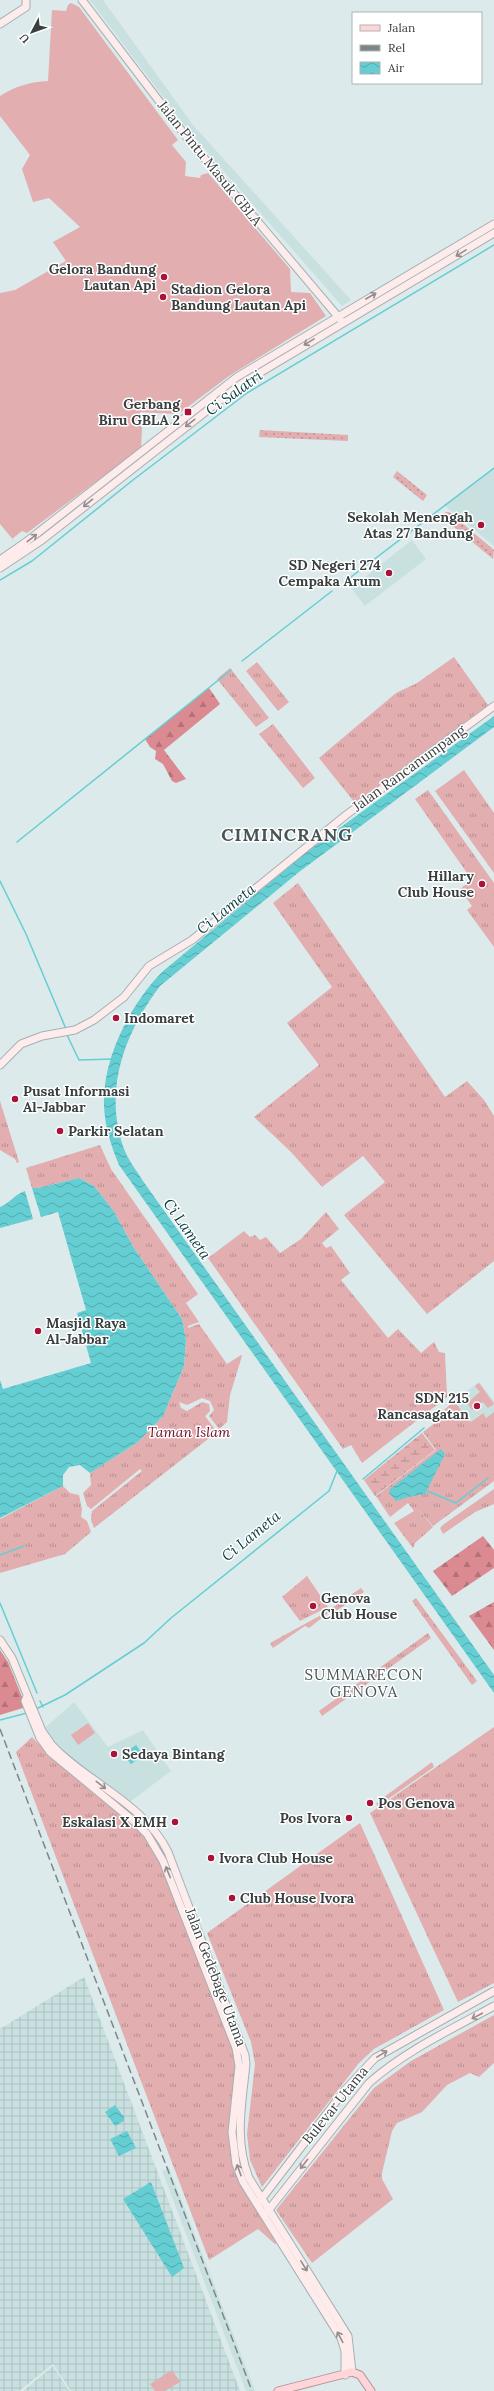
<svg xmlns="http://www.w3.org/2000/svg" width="494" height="2391" font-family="Lora,serif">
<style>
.built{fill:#c9e0e1}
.industrial{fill:url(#industrial-grid)}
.grass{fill:url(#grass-tufts)}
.forest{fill:url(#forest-firs)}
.wetland{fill:url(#wetland-marsh)}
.garden{fill:url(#garden-dots)}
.pitch{fill:#e2aeb0}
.water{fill:url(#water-waves)}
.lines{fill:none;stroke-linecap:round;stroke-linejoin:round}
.stream{stroke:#64ced3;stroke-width:1.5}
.secondary-casing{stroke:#a4b1b2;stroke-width:9}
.primary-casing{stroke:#b88f92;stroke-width:9}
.secondary{stroke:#feebec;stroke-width:7}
.primary{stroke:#fed6d9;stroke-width:7}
.rail{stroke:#7d8686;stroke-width:1.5;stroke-dasharray:8 4;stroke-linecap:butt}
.oneway{stroke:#928c8c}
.poi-dot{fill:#a91239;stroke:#fff;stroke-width:1.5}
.labels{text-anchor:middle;stroke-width:3;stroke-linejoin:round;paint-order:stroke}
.street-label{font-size:14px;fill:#393e3e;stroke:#fff}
.poi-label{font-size:14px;font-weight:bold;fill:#393e3e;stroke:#fff;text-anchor:start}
.park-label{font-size:14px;font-style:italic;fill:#6c0a22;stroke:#fff}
.water-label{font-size:15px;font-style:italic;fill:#073c3e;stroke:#fff}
.neighbourhood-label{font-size:15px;letter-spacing:1px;fill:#485454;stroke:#fff}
.district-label{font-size:18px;font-weight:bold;letter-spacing:1px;fill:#485454;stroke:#fff}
</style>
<defs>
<pattern id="industrial-grid" width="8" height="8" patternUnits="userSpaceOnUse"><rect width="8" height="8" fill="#c9e0e1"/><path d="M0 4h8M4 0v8" fill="none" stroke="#adc1c2"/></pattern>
<pattern id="grass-tufts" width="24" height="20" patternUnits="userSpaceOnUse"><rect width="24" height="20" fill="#e2aeb0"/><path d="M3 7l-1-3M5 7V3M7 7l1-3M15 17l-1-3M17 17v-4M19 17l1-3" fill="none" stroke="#b88f91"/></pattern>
<pattern id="forest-firs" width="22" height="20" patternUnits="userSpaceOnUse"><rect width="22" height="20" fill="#da8a90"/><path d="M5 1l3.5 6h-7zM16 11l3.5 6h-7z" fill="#b27277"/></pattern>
<pattern id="wetland-marsh" width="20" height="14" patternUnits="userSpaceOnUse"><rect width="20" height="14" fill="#e2aeb0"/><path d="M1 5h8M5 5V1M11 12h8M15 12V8" fill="none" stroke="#b88f91"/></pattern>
<pattern id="garden-dots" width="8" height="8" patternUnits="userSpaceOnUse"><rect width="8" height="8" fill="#e2aeb0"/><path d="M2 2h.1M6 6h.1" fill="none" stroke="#b88f91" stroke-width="1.8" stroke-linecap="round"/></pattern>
<pattern id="water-waves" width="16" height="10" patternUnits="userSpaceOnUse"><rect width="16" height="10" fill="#64ced3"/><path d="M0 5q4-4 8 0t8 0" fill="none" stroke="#53a9ad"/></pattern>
</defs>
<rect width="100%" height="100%" fill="#dceaeb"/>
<path class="built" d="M90 0H103L193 125 351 300 342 306 214 160 185 126Z
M494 468V546L444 505Z
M412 540 426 559 365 606 351 588Z
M479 1382 494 1401V1412L486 1418 482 1413 471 1422 455 1400Z
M74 1702 108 1747 143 1730 171 1771 130 1802 76 1761 52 1739 45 1728Z
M169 2168 255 2391H246L162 2171Z"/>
<path class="industrial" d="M84 1977 240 2391H71L53 2364 19 2391H0V2029Z
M53 2366 69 2391H23Z"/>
<path class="grass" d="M454 657 488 705 355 803 319 758 396 693 417 683Z
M257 662 289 702 278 711 246 671Z
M230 668 269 718 256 727 217 679Z
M273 724 315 778 303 788 259 734Z
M464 770 494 813V873L435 791Z
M428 790 494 883V947L467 910 472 906 460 889 472 880 415 799Z
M298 883 445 1097 467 1081 484 1100 494 1116V1261L427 1314 344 1215 385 1182 363 1156 322 1187 291 1152 254 1117 319 1065 287 1023 332 987 273 903Z
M0 1101 19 1162 17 1163 15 1159 0 1150Z
M100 1145 111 1169 198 1294 186 1303 199 1322 188 1326V1328L199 1324 227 1364 241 1355 242 1356 230 1395 227 1422 219 1429 209 1416 214 1410 210 1401 202 1398 187 1405 179 1402 181 1408 187 1411 202 1402 209 1404 210 1411 205 1416 217 1432 94 1528 91 1520 92 1511 142 1471 140 1469 91 1509 87 1506 83 1493 91 1485 90 1473 138 1442 163 1416 184 1366 186 1340 182 1319 134 1248 113 1210 94 1186 79 1178 38 1188H32L26 1168Z
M326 1212 339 1229 322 1243 326 1248 331 1246 350 1273 341 1280 388 1338 398 1329 421 1353 434 1342 439 1352 445 1353 447 1397 362 1463 351 1445 343 1449 208 1258 244 1231 250 1237 255 1235 260 1240 266 1237 280 1253 301 1239Z
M454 1401 471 1422 483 1413 486 1418 494 1412V1481L433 1526 417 1508 433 1527 415 1543 413 1548 394 1523 414 1511 408 1503 390 1517 376 1496 436 1450 423 1432 447 1414 444 1410Z
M63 1486 70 1493 79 1495 82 1509 81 1517 87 1521 91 1532 65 1554 0 1573V1519Z
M494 1489V1504L475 1512 443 1534 440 1528 444 1524Z
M307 1576 328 1607 300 1621 282 1597Z
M361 1588 364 1592 336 1611 332 1610 309 1628 305 1626 273 1648 270 1643 323 1614Z
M416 1598 477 1681 472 1685 412 1601Z
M428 1633 431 1638 322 1716 319 1711Z
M494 1727V1983L458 2002 370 1813Z
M32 1737C69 1777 125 1805 155 1850L234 2048 236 2065 234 2165 278 2242 275 2244 258 2229 209 2260 16 1752Z
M432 1762 434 1767 378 1806 376 1804 380 1800Z
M360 1823 444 2010 374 2049 359 2063 262 2187 250 2160 247 2134 255 2064 251 2042 207 1933Z
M494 2015V2063L479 2077 470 2073 447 2085 422 2112 397 2123 392 2131 382 2173V2179L393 2199 312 2263 276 2210 374 2088 411 2061Z"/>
<path class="forest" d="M209 688 220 704 164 750 186 779 176 783 172 781 163 764 155 759 156 751 150 747 145 739Z
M483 1536 494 1550V1568L452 1596 433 1571Z
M494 1602V1650L469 1616Z
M0 1650 8 1662 26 1707 0 1715Z"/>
<path class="wetland" d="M422 1433 435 1450 375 1496 364 1480Z"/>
<path class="garden" d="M260 430 348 435V441L259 437Z
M397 471 427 495 423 501 393 477Z
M446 512H449L494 550 493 559 443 518V515Z"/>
<path class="pitch" d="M71 3 79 7 178 140 172 145 186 162 185 176 200 178 201 175 208 173 290 269 291 292 310 293 326 316 229 376 181 412 176 414 140 412V426L142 427 141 448 27 533 22 531 12 539 15 542 0 524V293L15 290 66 261 53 242 80 227 49 198 33 202 22 169 30 155 0 116V96C16 86 30 82 48 81L52 10 66 11 68 5Z
M479 1383 494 1404 488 1408 483 1402 472 1410 467 1403 480 1392 475 1386Z
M88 1723 95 1733 78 1745 71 1735Z
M172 2370 180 2382 165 2391H155L150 2384Z"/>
<path class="water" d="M494 716V727L299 872 160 986C124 1034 103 1090 124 1149 128 1160 137 1171 143 1181L494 1675V1693L119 1165C111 1146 105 1127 104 1106 102 1059 130 1005 162 972L305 853Z
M79 1178 94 1186 113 1210 134 1248 182 1319 186 1340 184 1366 163 1416 138 1442 90 1473 80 1465 69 1467 63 1475V1486L0 1518V1380L3 1389 91 1363 77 1313 86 1310 58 1212 41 1217 32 1188H38Z
M25 1191 33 1219 0 1228V1207C10 1203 15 1194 25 1191Z
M441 1449 445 1454 425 1494 408 1497 396 1501 389 1493 390 1489Z
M136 1745 143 1755 131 1764 123 1754Z
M115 2105 124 2117V2121L115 2126 105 2112Z
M127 2131 136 2148 119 2156 110 2139Z
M151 2182 184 2268 172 2277 123 2199Z"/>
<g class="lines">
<path class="stream" d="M0 580 32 561 133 480 247 393 494 245
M347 580 494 468
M242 661 332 591
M17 842 231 670
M0 881 26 934 66 1029
M67 1035 79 1060 113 1059
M363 1479 424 1428
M427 1491 456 1503 488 1478
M0 1555 24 1546
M0 1603 37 1693
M40 1701 43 1707
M36 1709 65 1695 144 1643 171 1618 329 1491 337 1471
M0 1720 27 1713"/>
<defs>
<path id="secondary" d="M82 0 188 139 340 319
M0 24 26 7V0
M0 560 26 542 237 377 494 224
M0 568 42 540 241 384 494 233
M0 1065 21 1044 42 1036 75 1030 94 1020 124 997 149 966 192 940 346 815 494 706
M0 1640 12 1658 42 1731 51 1744C86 1782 144 1803 168 1852L245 2055 246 2064C242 2104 234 2140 249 2178L348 2336 352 2372
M27 1696 25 1701 40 1738 50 1752 136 1823 147 1834 163 1861 236 2048 239 2066 232 2132 236 2164 243 2182 341 2338 345 2351V2375
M260 2201 344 2091 375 2058 494 1991
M267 2212 369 2083C405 2051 452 2029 494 2006"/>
<path id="primary" d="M278 2391 352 2372 360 2375 371 2391"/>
</defs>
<use href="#secondary" class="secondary-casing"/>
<use href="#primary" class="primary-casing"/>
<use href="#secondary" class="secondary"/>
<use href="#primary" class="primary"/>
<path class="rail" d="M0 1729 252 2391"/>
</g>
<defs><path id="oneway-shaft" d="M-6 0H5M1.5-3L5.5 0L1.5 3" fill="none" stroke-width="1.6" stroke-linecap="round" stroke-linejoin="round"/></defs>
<g class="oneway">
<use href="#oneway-shaft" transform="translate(461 253) rotate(149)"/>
<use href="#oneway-shaft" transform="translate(371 296) rotate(-30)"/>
<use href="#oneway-shaft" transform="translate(309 342) rotate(149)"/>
<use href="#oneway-shaft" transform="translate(190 423) rotate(142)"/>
<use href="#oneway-shaft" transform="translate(88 503) rotate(141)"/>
<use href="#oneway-shaft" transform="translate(32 538) rotate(-38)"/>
<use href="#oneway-shaft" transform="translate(101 1785) rotate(38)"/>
<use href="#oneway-shaft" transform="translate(168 1872) rotate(-112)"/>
<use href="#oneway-shaft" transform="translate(477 2016) rotate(152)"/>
<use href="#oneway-shaft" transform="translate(382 2054) rotate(-31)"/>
<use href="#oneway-shaft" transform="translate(304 2164) rotate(128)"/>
<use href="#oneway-shaft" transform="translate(239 2170) rotate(-110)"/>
<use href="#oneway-shaft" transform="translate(304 2266) rotate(58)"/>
<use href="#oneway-shaft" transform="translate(340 2337) rotate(-118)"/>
</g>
<g class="poi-dot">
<circle cx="164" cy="277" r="4"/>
<circle cx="163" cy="297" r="4"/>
<rect x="184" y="408" width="8" height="8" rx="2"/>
<circle cx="481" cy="525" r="4"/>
<circle cx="389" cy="573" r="4"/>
<circle cx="482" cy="884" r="4"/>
<circle cx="116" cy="1018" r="4"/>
<circle cx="15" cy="1099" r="4"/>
<circle cx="60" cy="1131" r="4"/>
<circle cx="38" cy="1331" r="4"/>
<circle cx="477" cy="1406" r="4"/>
<circle cx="313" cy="1606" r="4"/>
<circle cx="114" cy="1754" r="4"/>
<circle cx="370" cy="1803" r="4"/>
<circle cx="349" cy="1818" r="4"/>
<circle cx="175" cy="1822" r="4"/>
<circle cx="211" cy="1858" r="4"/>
<circle cx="232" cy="1898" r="4"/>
</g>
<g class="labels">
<g class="street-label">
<text transform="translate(210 163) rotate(51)" y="5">Jalan Pintu Masuk GBLA</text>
<text transform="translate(409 768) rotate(-36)" y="5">Jalan Rancanumpang</text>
<text transform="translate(216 1977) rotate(69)" y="5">Jalan Gedebage Utama</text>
<text transform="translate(335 2105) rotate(-51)" y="5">Bulevar Utama</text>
</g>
<g class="poi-label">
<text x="156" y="274" text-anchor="end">Gelora Bandung<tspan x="156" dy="16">Lautan Api</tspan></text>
<text x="171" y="294">Stadion Gelora<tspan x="171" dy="16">Bandung Lautan Api</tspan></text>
<text x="180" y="409" text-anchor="end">Gerbang<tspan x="180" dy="16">Biru GBLA 2</tspan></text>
<text x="473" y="522" text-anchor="end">Sekolah Menengah<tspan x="473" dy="16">Atas 27 Bandung</tspan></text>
<text x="381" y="570" text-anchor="end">SD Negeri 274<tspan x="381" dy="16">Cempaka Arum</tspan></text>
<text x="474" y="881" text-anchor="end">Hillary<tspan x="474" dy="16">Club House</tspan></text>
<text x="124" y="1023">Indomaret</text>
<text x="23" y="1096">Pusat Informasi<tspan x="23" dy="16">Al-Jabbar</tspan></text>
<text x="68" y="1136">Parkir Selatan</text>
<text x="46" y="1328">Masjid Raya<tspan x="46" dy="16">Al-Jabbar</tspan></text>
<text x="469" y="1403" text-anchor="end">SDN 215<tspan x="469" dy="16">Rancasagatan</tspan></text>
<text x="321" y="1603">Genova<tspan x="321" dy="16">Club House</tspan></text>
<text x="122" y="1759">Sedaya Bintang</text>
<text x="378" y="1808">Pos Genova</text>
<text x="341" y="1823" text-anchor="end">Pos Ivora</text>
<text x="167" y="1827" text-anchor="end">Eskalasi X EMH</text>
<text x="219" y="1863">Ivora Club House</text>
<text x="240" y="1903">Club House Ivora</text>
</g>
<g class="park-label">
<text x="189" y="1437">Taman Islam</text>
</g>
<g class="water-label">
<text transform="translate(234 393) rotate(-36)" y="5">Ci Salatri</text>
<text transform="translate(226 909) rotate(-39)" y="5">Ci Lameta</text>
<text transform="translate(187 1229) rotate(55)" y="5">Ci Lameta</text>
<text transform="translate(251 1536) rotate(-39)" y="5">Ci Lameta</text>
</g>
<g class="neighbourhood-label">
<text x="364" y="1680">SUMMARECON<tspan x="364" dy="17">GENOVA</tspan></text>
</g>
<g class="district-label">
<text x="287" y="841">CIMINCRANG</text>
</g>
</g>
<rect x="352" y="12" width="130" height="72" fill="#ffffff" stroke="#b0b2b2"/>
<rect x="360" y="25" width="20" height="6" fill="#fed6d9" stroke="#b0b2b2"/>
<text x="388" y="32" font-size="12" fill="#393e3e">Jalan</text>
<rect x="360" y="45" width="20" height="6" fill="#7d8686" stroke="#b0b2b2"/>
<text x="388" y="52" font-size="12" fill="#393e3e">Rel</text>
<rect x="360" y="62" width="20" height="12" fill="url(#water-waves)" stroke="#b0b2b2"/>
<text x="388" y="72" font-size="12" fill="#393e3e">Air</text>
<g transform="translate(32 32) rotate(229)" stroke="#ffffff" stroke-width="3" paint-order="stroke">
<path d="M0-3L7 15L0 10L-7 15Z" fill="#393e3e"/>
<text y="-6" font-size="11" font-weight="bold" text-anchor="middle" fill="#393e3e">U</text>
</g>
</svg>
